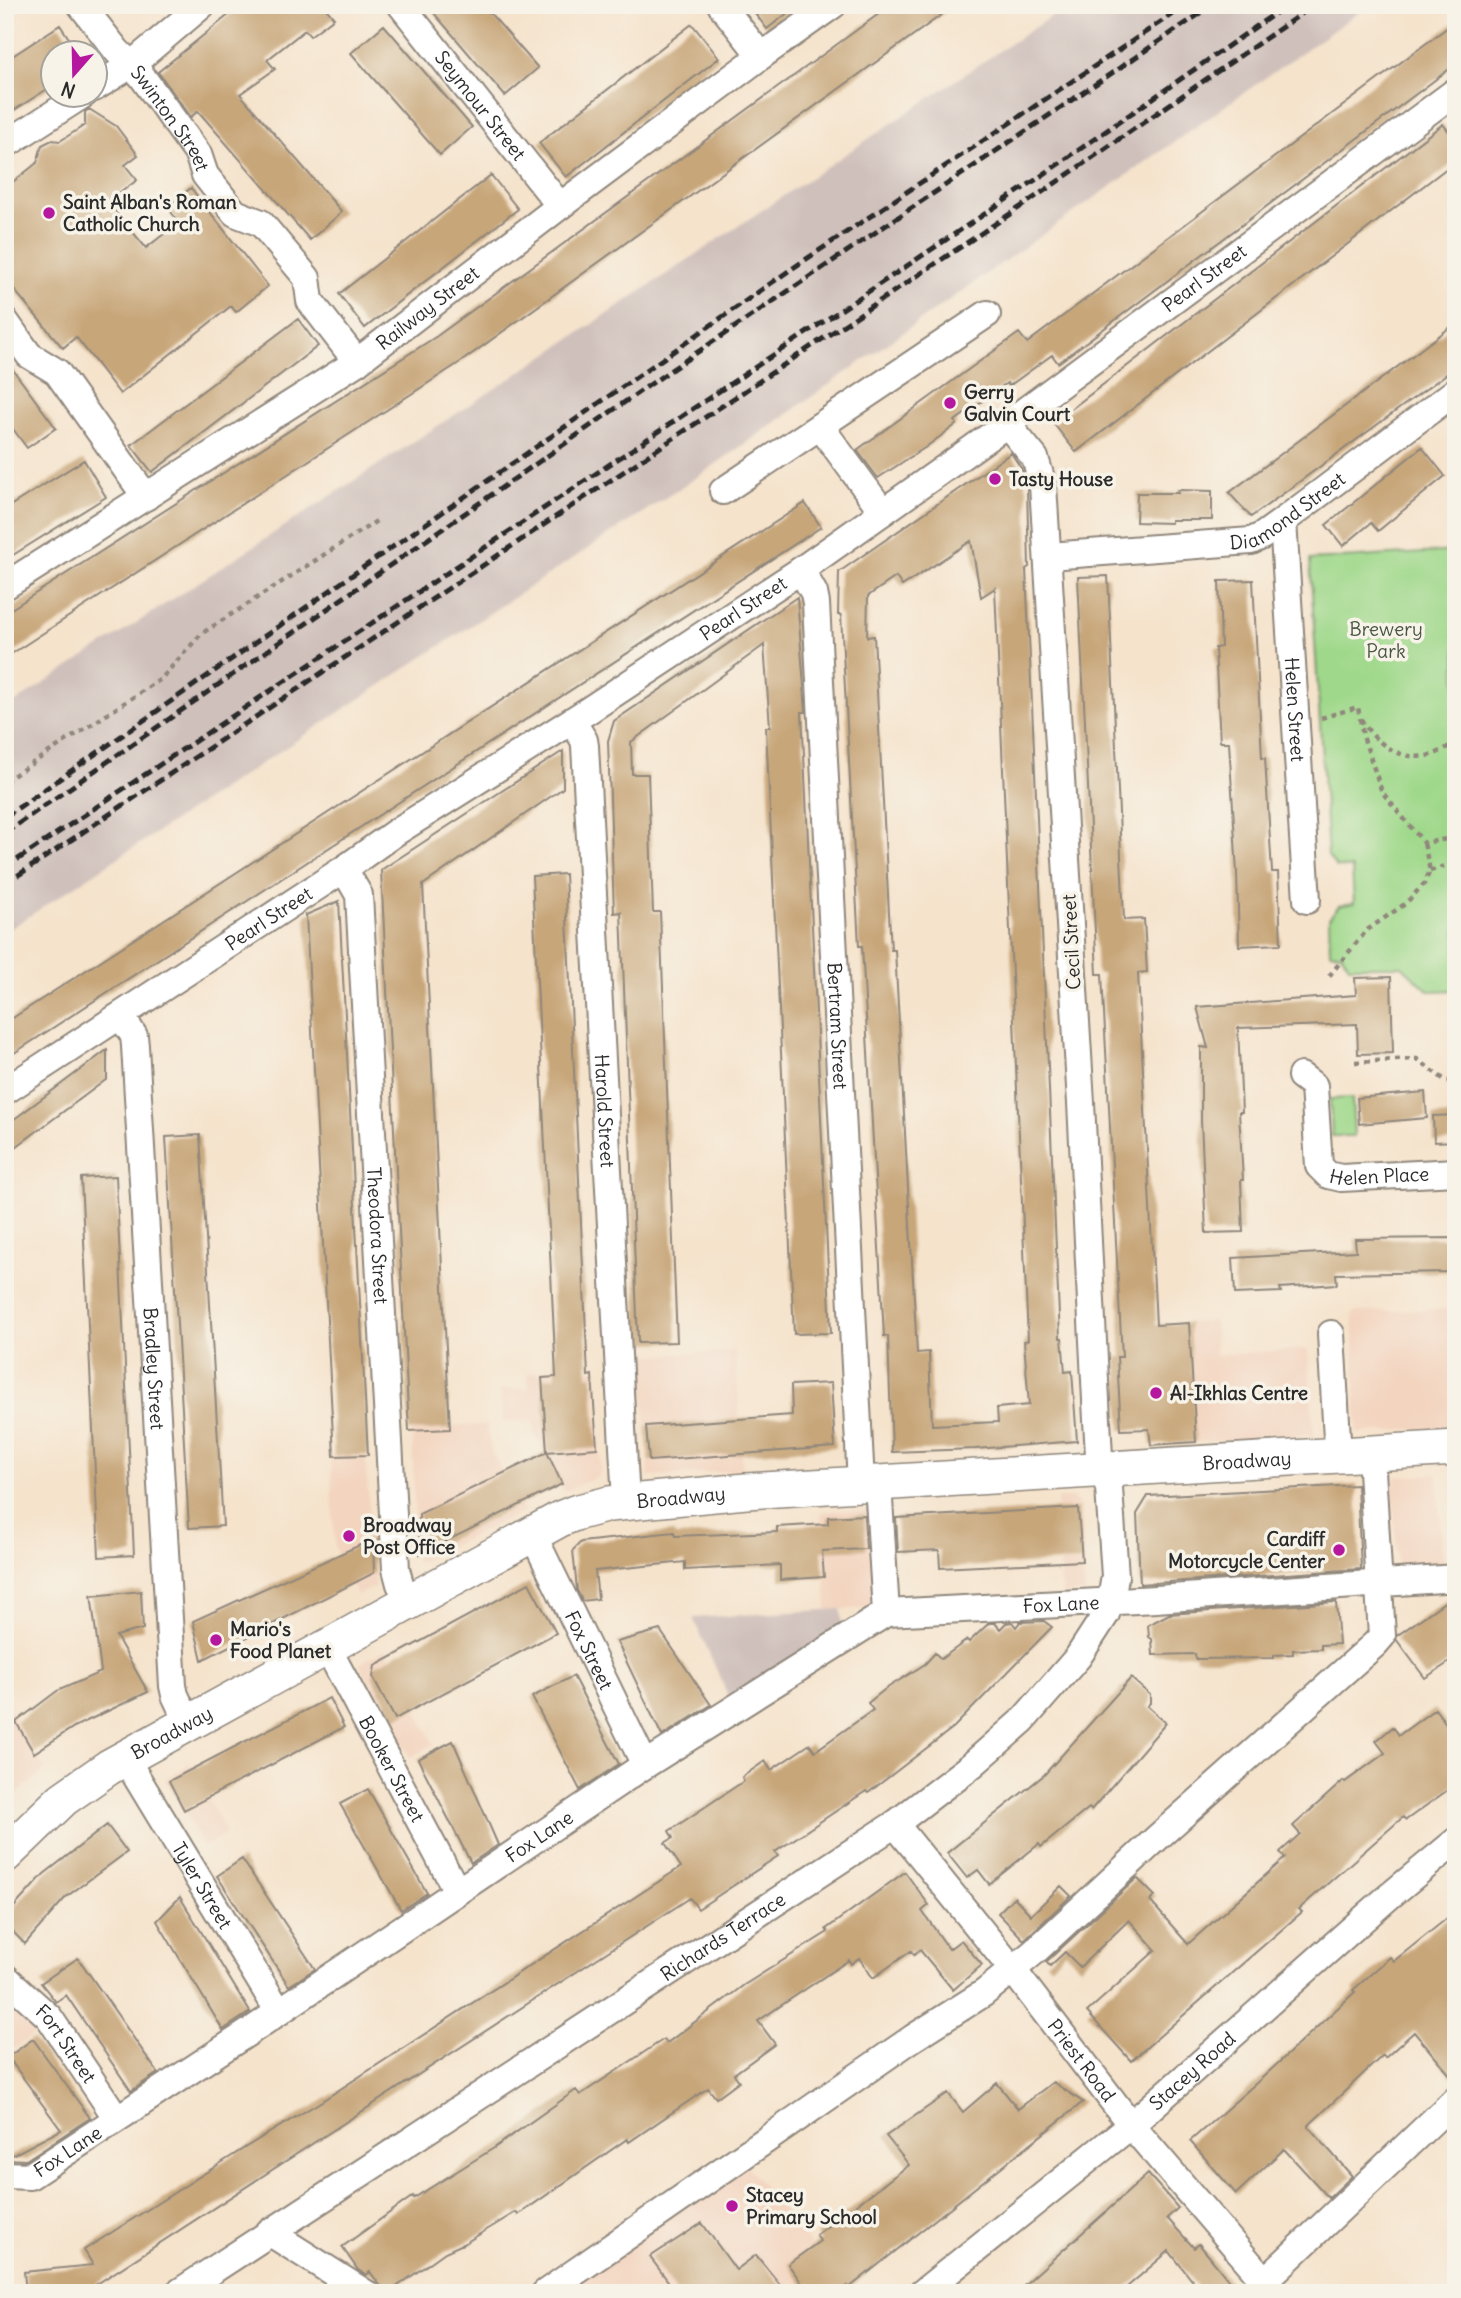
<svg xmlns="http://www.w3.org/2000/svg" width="1461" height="2298" font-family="Delius,sans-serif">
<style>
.built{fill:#f3d4bf}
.industrial{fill:#cfc0bb}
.green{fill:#9fd88a;stroke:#65825a;stroke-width:2}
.building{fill:#c7a679;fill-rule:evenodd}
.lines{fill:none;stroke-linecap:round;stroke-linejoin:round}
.minor-casing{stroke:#90877c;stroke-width:30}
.major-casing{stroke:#90877c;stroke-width:38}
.path{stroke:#90877c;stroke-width:4.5;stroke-dasharray:5 5;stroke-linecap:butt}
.minor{stroke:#fff;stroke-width:26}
.major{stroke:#fff;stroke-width:35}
.rail{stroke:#2b2b2b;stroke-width:5;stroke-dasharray:10 5;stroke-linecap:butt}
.poi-dot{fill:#b5179e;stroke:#f7f3e8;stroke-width:2.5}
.labels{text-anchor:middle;stroke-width:7;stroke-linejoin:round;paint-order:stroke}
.street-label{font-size:19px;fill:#2b2b2b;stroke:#f7f3e8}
.poi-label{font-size:19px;font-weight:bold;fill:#2b2b2b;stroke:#f7f3e8;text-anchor:start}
.park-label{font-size:19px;fill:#485643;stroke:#f7f3e8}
</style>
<rect width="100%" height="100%" fill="#f7f3e8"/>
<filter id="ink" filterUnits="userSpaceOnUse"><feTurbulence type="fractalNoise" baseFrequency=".0143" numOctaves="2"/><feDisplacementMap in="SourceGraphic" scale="14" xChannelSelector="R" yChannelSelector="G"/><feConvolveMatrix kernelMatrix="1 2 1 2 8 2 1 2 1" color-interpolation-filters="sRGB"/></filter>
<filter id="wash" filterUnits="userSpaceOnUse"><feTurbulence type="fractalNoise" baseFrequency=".00686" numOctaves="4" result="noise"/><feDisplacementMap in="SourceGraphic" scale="28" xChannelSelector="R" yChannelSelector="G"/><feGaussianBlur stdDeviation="1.57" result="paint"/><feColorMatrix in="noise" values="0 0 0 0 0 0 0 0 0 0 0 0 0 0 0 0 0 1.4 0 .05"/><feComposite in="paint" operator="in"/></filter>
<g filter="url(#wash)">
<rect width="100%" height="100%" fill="#f5e3cc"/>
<path class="built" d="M1454 1309 1456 1427 1357 1433 1353 1312Z
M1215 1321V1355L1308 1349 1314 1435 1196 1442 1189 1323Z
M735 1351 743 1470 649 1477 641 1356Z
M595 1370 601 1470 597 1477 564 1491 535 1435 533 1421 503 1422 500 1390 529 1389 528 1373Z
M487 1425 492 1453 524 1511 416 1563 412 1428Z
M365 1452 375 1587 357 1595 335 1548 330 1454Z
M1437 1474 1444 1570 1398 1573 1392 1485 1397 1477Z
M1057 1498H1073L1081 1506 1085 1593 1062 1594Z
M870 1510 877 1607 827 1610 821 1512Z
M385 1649 434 1744 410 1758 359 1664Z
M5 1701 34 1753 46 1769 6 1804Z
M190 1764 226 1833 204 1847 165 1779Z
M5 2002 36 2034 5 2054Z
M746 2165 849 2293H560Z"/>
<path class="industrial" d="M1068 5H1369L706 471 5 932V709L540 359Z
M841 1609 842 1628 730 1700 693 1618Z"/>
<path class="green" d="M1456 551V990L1429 991 1402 966H1349L1341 953 1330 952 1329 918 1339 906 1354 903 1352 868 1336 867 1328 856 1310 560Z
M1352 1098 1354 1136H1332L1330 1099Z"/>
<g id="blocks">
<path class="building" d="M241 5H323L334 18 310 36 305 30 267 60 275 69 240 94 342 212 310 240 198 111 191 117 158 72Z
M427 5H483L538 68 505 96Z
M749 5H798L767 29Z
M891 5H955L462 361 5 658V613L437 336Z
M1456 21V64L1058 363 1052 355 1009 386 1007 383 955 421 957 424 926 447 878 478 857 450 1019 333 1027 343Z
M692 24 719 58 566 177 539 143Z
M60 25 78 52H52V86L5 116V61Z
M384 25 472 127 440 155 351 53Z
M89 109 116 126 138 155 125 165 137 180 108 202 146 248 179 222 167 207 191 188 268 286 236 312 231 306 120 394 76 337 63 348 5 279V188L37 163 42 145 52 140 60 141 85 125V112Z
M1443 124 1456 141V161L1076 452 1053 423Z
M491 175 518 209 365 328 339 294Z
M298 319 318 346 152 472 131 445Z
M1456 323V367L1251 517 1229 493Z
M5 359 56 428 27 448 5 418Z
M1422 447 1445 476 1378 531 1371 523 1343 546 1326 525Z
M1011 453 1021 468 1027 488 1029 567 1026 569 1060 1338H1062L1065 1372 1072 1371 1077 1441 975 1449 892 1452 888 1336H884L862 946H859L841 615H838L839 572ZM971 541 981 597 995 588 1028 1340 1024 1341 1029 1405 997 1408 998 1422 932 1425 929 1352 917 1353 895 950H891L874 636 867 637 868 596 896 577 902 586Z
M84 460 106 497 5 560V509Z
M1178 490 1212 491V520H1171V523L1136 522 1137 493H1178Z
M805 503 821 527 5 1059V1023Z
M1108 576 1124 920 1144 919 1147 972 1138 973 1156 1325 1189 1323 1196 1442 1151 1445 1149 1429 1121 1430 1117 1357H1122L1102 974H1097L1078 577Z
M1253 580 1262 758H1265L1272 872H1278L1281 944 1239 946 1237 873 1229 742H1220L1215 648 1221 647 1219 581Z
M797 597 806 712H802L831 1333 794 1334 766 727H770L764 645 631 742 632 774H648L653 912H660L677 1342 638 1343 621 912 614 913 608 741 614 721Z
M563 751V788L423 885 450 1429 409 1431 381 870Z
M565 874 588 1376 592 1375 597 1448 547 1452 542 1378 556 1377 532 876Z
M339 901 368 1455 334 1456 306 915Z
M1391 977 1393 1053 1358 1054 1357 1024 1238 1028 1242 1112H1239L1243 1180H1241L1243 1232 1206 1233 1201 1120V1047L1208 1048 1197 1007 1356 995 1355 978Z
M107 1050V1079L5 1155V1126Z
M1425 1092 1427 1118 1359 1124 1357 1098Z
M1456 1115V1141L1434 1142 1433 1116Z
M200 1135 223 1526 189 1528 166 1137Z
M116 1176 134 1555 99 1557 81 1178Z
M1456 1238V1258H1449V1272L1336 1274 1337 1284 1280 1288 1281 1292 1235 1294 1233 1258 1356 1251 1355 1239Z
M831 1383 835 1447 649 1461 646 1426 792 1415 791 1385Z
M547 1452 562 1484 420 1554 419 1514Z
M1357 1485 1361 1569 1140 1584 1137 1514 1148 1496Z
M1078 1508 1082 1561 940 1568 939 1550 898 1552 896 1518Z
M864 1515 866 1549 822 1551 824 1577 780 1580V1565L685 1570V1562L595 1571 598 1599 582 1601 577 1590 573 1550 581 1542 674 1532 675 1536 777 1532V1527L828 1524V1517Z
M373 1539 374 1573 202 1660 193 1621Z
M529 1583 556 1633 395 1719 373 1677 375 1666Z
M141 1591 143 1629 116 1636 148 1692 74 1727 34 1753 16 1722 57 1691 101 1672 91 1594 92 1596Z
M1456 1594V1658L1425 1678 1396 1639 1398 1635Z
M1336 1602 1339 1644 1321 1645V1649L1293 1650V1654L1274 1655V1658L1196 1659 1195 1654 1153 1655 1152 1639 1149 1637 1148 1625 1169 1614Z
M1044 1621 1052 1627 954 1727 868 1793 866 1791 775 1852 778 1856 698 1909 690 1898 83 2293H26L24 2272 93 2265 84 2250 246 2147 322 2101 681 1867 665 1843 673 1838 669 1831 744 1781 742 1777 765 1761 771 1770 810 1744 815 1751 873 1710 868 1703 884 1690 925 1664 935 1653 941 1659 967 1640 969 1642 989 1623H995L1000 1629 1006 1623 1012 1622 1016 1627 1020 1622Z
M660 1630 711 1705 662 1736 617 1642Z
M573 1676 619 1764 580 1790 532 1697Z
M1131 1678 1150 1695V1703L1147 1706 1166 1723 1091 1810 1089 1808 1041 1847 1039 1844 989 1884 978 1870 967 1878 947 1853 1044 1775Z
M329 1698 344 1727 184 1810 169 1781Z
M1435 1709 1456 1737V1784L1406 1820 1403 1817 1299 1909 1302 1912 1131 2061 1087 2012 1156 1950 1129 1920 1080 1967 1065 1952 1050 1966 1046 1962 1137 1878 1155 1896 1150 1901 1188 1944 1285 1858 1280 1852 1300 1834 1293 1826 1343 1781 1345 1782 1385 1753 1376 1741 1393 1727 1399 1735Z
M453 1741 498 1845 471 1863 418 1759Z
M368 1789 427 1893 401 1910 340 1804Z
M107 1825 127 1852 66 1897 25 1944 5 1924V1917L44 1874Z
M242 1859 315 1969 289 1986 217 1876Z
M905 1872 929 1905 922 1911 949 1949 961 1940 982 1965 953 1990 920 1950 914 1955 911 1951 873 1978 859 1958 851 1964 849 1960 758 2021 775 2044 734 2074 739 2081 716 2098 708 2088 629 2142 627 2139 518 2215 516 2212 465 2243 445 2252 388 2293H386L370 2272 366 2275 358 2270 342 2247 413 2196 414 2198 494 2148 576 2090 580 2095 664 2039 667 2043 744 1985 828 1932 826 1929Z
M1061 1886 1071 1896 1024 1940 998 1913 1014 1897 1031 1915Z
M180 1897 250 2012 223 2030 157 1921Z
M1456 1911V2082L1414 2032 1385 2058 1383 2055 1308 2126 1352 2176 1329 2198 1284 2149 1236 2194 1190 2141 1262 2078 1355 1992 1353 1990 1390 1957 1394 1961Z
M78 1958 158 2073 131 2091 66 1995 56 2002 41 1983Z
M33 2039 90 2118 26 2160 5 2159 61 2130 8 2057Z
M1053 2082 1083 2102 849 2288 848 2286 837 2293H809L788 2264 820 2241 816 2235 909 2165 886 2136 948 2093 963 2112 997 2083 1018 2109Z
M1148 2174 1178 2208 1167 2218 1194 2248 1199 2244 1239 2293H1202L1169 2251 1120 2293H1015Z
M702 2223 736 2270 756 2255 787 2293H677L650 2257Z"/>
</g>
</g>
<g filter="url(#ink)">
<use href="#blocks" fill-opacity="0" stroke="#90877c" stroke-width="2"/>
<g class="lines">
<defs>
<g id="minor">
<path id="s1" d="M81 5 117 51 141 75 198 154 205 175 235 213 261 223 307 278 310 301 357 362"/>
<path id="s2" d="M401 5 560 206"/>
<path d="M721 5 761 56"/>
<path d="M94 88 131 65 202 5"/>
<path d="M5 145 84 94"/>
<path d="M5 321 29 355 57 372 146 497"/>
<path d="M723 491 820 426"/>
<path d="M883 512 820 426 987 314"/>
<path id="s3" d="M1283 521 1307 900"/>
<path id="s4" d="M1049 556 1251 541 1262 536 1283 521 1456 391"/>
<path id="s5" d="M801 570 814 593 816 603 861 1484"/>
<path id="s6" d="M5 586 357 362 560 206 761 56 833 5"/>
<path id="s7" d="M572 721 584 740 585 746 626 1502"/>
<path id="s8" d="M344 869 359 895 396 1569 400 1584 410 1603"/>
<path id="s9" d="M121 1016 134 1036 135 1046 173 1686 175 1695 188 1723"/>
<path id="s10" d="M1301 1076 1314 1086 1319 1166 1328 1175 1341 1178 1456 1172"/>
<path id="s11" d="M5 1091 344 869 396 832 589 710 801 570 1007 424 1456 91"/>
<path d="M1331 1334 1338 1456"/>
<path d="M878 1483 886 1613"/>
<path id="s12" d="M533 1535 645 1765"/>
<path id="s13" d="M327 1647 457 1891"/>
<path id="s14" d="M125 1758 279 2012"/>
<path id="s15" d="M895 1824 1013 1970 1131 2125 1275 2293"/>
<path id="s16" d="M5 1977 49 2017 116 2117"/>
<path id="s17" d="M5 2175 30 2176 246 2034 645 1765 886 1613 1156 1599 1456 1578"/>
<path d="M269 2232 365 2293"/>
<path d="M1254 2291 1456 2099"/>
<path id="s18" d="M178 2293 895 1824 972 1765 1023 1720 1078 1657 1106 1614 1111 1600 1115 1576 1109 1488 1099 1456 1097 1420 1081 1103 1043 485 1035 458 1007 424"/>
<path d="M545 2293 913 2038 984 1993 1034 1952 1157 1838 1375 1644 1382 1636 1371 1454"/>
<path id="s19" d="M922 2293 1131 2125 1386 1899 1456 1841"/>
</g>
<g id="major">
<path id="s20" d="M5 1855 63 1799 109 1767 560 1519 575 1513 609 1504 746 1491 1456 1448"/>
</g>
</defs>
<use href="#minor" class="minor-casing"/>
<use href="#major" class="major-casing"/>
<path class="path" d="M1321 718 1358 707 1363 736 1382 792 1424 843 1452 838 1456 832
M1361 719C1380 754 1424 772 1456 740
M5 781 161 679 201 634 378 520
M1452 838 1456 853
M1430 871 1456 862
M1329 976 1367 930 1405 904 1424 884 1430 871 1424 843
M1355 1062 1417 1059 1446 1081H1456"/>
<use href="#minor" class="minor"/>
<use href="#major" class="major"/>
<path class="rail" d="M5 817 790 270 1186 5
M5 833 668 372 1213 5
M5 868 1037 179 1287 5
M5 884 1022 206 1314 5"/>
</g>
</g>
<g class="poi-dot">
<circle cx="49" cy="213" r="7"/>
<circle cx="950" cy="403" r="7"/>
<circle cx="995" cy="479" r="7"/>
<circle cx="1156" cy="1393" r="7"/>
<circle cx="349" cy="1536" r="7"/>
<circle cx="1339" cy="1550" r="7"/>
<circle cx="216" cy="1640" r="7"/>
<circle cx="732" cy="2206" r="7"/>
</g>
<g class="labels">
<g class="street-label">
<text dy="7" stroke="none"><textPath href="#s2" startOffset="128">Seymour Street</textPath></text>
<text dy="7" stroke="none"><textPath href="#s1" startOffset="145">Swinton Street</textPath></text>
<text dy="7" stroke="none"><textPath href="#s11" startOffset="1449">Pearl Street</textPath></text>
<text dy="7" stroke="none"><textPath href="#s6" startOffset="506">Railway Street</textPath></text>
<text dy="7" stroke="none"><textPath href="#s4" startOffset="248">Diamond Street</textPath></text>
<text dy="7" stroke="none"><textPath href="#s11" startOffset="882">Pearl Street</textPath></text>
<text dy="7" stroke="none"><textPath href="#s3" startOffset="189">Helen Street</textPath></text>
<text dy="7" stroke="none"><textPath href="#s11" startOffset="315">Pearl Street</textPath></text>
<text transform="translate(1071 942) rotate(-93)" y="7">Cecil Street</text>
<text dy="7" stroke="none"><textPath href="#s5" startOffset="460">Bertram Street</textPath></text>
<text dy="7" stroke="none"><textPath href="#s7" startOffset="394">Harold Street</textPath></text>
<text dy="7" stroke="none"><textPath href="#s10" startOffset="161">Helen Place</textPath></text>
<text dy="7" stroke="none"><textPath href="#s8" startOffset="371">Theodora Street</textPath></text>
<text dy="7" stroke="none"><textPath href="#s9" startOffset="357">Bradley Street</textPath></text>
<text dy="7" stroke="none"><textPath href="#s20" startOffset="1342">Broadway</textPath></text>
<text dy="7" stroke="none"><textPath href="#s20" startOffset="775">Broadway</textPath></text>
<text dy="7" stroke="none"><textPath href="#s17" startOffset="1225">Fox Lane</textPath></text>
<text dy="7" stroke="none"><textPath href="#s12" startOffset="128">Fox Street</textPath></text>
<text dy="7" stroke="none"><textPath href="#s20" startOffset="208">Broadway</textPath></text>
<text dy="7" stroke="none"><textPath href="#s13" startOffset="138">Booker Street</textPath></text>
<text dy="7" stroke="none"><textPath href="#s17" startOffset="637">Fox Lane</textPath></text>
<text dy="7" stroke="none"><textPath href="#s14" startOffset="149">Tyler Street</textPath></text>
<text dy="7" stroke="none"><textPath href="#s18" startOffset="651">Richards Terrace</textPath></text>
<text dy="7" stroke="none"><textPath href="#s16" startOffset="91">Fort Street</textPath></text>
<text dy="7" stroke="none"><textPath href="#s15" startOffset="301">Priest Road</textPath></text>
<text dy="7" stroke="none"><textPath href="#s19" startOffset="350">Stacey Road</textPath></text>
<text dy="7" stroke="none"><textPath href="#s17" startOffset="70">Fox Lane</textPath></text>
</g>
<g class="poi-label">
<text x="63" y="209">Saint Alban's Roman<tspan x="63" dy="22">Catholic Church</tspan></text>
<text x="964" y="399">Gerry<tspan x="964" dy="22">Galvin Court</tspan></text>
<text x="1009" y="486">Tasty House</text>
<text x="1170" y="1400">Al-Ikhlas Centre</text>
<text x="363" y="1532">Broadway<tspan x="363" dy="22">Post Office</tspan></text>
<text x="1325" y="1546" text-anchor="end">Cardiff<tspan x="1325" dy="22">Motorcycle Center</tspan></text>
<text x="230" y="1636">Mario's<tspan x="230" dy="22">Food Planet</tspan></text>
<text x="746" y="2202">Stacey<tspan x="746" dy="22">Primary School</tspan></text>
</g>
<g class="park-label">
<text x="1386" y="636">Brewery<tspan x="1386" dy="22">Park</tspan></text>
</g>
</g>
<rect width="1461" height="2298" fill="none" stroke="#f7f3e8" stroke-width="28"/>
<g transform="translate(74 74) rotate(200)"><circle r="33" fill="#f7f3e8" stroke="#a5a39c" stroke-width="2"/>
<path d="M0-5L12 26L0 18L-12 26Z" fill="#b5179e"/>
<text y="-10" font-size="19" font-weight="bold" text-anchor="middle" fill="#2b2b2b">N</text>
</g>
</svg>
